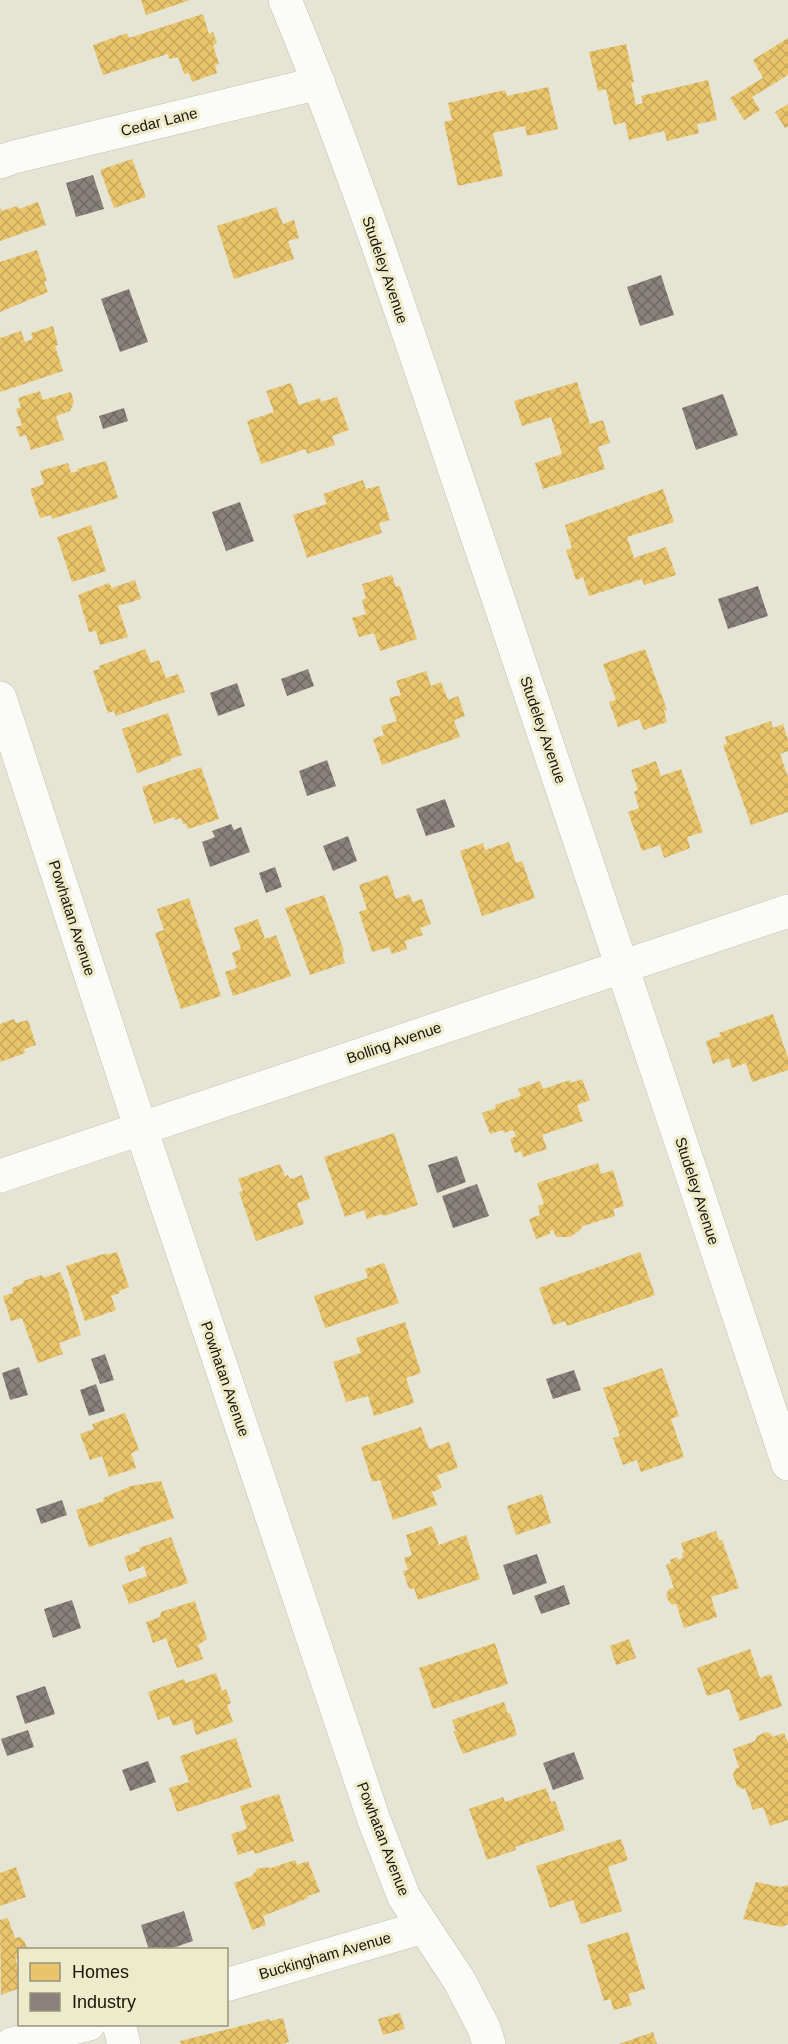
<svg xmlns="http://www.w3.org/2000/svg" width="788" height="2044" font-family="Arial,sans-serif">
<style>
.homes{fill:url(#homes-cross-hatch)}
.industry{fill:url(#industry-cross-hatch)}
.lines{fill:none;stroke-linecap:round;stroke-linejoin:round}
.minor-casing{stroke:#c1c0b1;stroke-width:34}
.minor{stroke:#fbfbf8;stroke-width:33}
.labels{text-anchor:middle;stroke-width:6;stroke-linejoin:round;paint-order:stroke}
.street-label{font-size:15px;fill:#17150a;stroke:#eeebcb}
</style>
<defs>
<pattern id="homes-cross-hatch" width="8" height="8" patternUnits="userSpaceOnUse" patternTransform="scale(1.5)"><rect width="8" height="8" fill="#e9c46a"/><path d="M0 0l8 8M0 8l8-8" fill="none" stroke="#c7a85b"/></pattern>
<pattern id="industry-cross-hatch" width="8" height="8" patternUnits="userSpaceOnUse" patternTransform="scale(1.5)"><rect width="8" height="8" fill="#8a817c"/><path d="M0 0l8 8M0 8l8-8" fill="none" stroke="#706864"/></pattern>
</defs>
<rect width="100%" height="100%" fill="#e6e5d3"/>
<path class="homes" d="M141 0H190L146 15Z
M203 14 209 34 213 32 217 43 213 45 219 64 215 65 217 73 192 82 189 73 184 74 178 57 169 59 168 54 103 75 93 45 127 33 129 38Z
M788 38V75L752 97 760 110 744 120 730 98 763 78 753 60Z
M626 44 634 82 631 83 636 105 643 103 641 96 708 80 717 120 697 124 699 133 667 141 664 131 629 140 625 122 614 125 606 89 598 91 589 52Z
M548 87 558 129 527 136 525 126 493 133 503 176 458 186 444 122 452 120 448 103 505 90 507 96Z
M788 104V126L785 128 775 112Z
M132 159 146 197 114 208 100 170Z
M38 202 46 225 0 241V207L2 211 17 206 19 209Z
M276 207 283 224 294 220 299 238 288 241 294 259 234 279 217 226Z
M37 250 47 281 44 282 48 292 0 312V262Z
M53 326 58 345 55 346 63 371 0 392V338L21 331 25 342 33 339 31 333Z
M577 382 590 424 603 420 610 443 598 447 605 469 543 489 535 463 562 454 551 417 522 426 514 401Z
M291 383 299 405 320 398 321 402 337 397 349 430 332 436 335 445 307 454 306 449 261 464 247 421 274 412 266 391Z
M40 391 43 400 71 392 74 402 70 411 56 416 64 440 31 450 26 435 20 437 16 427 22 425 16 409 21 407 18 398Z
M106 461 118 498 52 519 51 515 40 518 30 489 44 484 40 471 68 463 71 473 78 471 77 469Z
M363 480 366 489 379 486 390 520 379 523 382 533 307 558 293 515 327 504 323 494Z
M663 489 674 522 627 537 634 558 666 547 676 575 644 585 642 579 589 596 583 577 576 580 566 550 572 548 565 525Z
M91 525 106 571 72 582 57 537Z
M392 575 396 587 400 586 417 639 380 651 374 633 359 637 352 618 366 614 362 600 366 598 362 584Z
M135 580 141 599 118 606 128 637 100 645 96 631 89 632 78 595 109 583 112 588Z
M145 649 151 663 159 660 166 678 178 674 185 692 116 716 114 711 108 713 93 671 100 669 99 666Z
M645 649 667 710 664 711 667 722 644 730 639 719 618 727 609 702 616 700 603 664Z
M426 671 431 686 441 682 448 700 458 696 465 716 454 720 460 737 382 765 373 739 384 735 381 726 397 721 389 698 401 695 396 681Z
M168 713 182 755 170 759 171 761 137 773 122 729Z
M771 721 773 728 783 724 788 740V751L780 754 788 777V812L751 825 723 745 727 744 725 737Z
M656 761 661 776 681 769 703 832 687 837 690 848 664 858 660 845 642 851 628 812 639 808 634 792 638 790 631 770Z
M201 767 219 819 188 829 186 823 183 824 181 818 175 820 174 817 154 824 142 787Z
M509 842 516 863 522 861 535 898 482 916 460 851 483 843 485 850Z
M388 875 396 899 409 894 413 902 422 899 431 924 420 928 423 935 405 941 407 949 392 954 389 947 372 952 359 912 367 909 359 885Z
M324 895 344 951 342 952 345 963 310 975 285 908Z
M189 898 221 996 181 1009 155 933 164 930 157 909Z
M258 919 265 939 276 935 291 976 233 996 225 972 237 968 232 953 241 949 234 928Z
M773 1014 788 1058V1070L752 1082 746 1063 732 1068 729 1058 713 1064 706 1041 721 1036 719 1033Z
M14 1019 16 1023 28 1020 36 1045 24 1049 25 1053 0 1062V1024Z
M582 1079 590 1100 577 1105 583 1121 542 1135 547 1149 523 1157 521 1151 515 1153 510 1139 516 1136 513 1130 504 1133 503 1130 490 1134 482 1113 496 1108 495 1105 521 1096 518 1089 540 1081 543 1089 570 1080 571 1083Z
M394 1133 418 1205 383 1216 382 1214 367 1219 364 1210 345 1217 324 1157Z
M598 1163 601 1174 613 1170 624 1206 613 1209 615 1216 583 1226 579 1231 570 1237H556L553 1230 550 1231V1234L536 1239 529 1219 540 1215 538 1206 544 1204 537 1183Z
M280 1164 285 1176 288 1175 290 1179 302 1175 310 1199 297 1203 304 1224 256 1241 239 1192 243 1191 238 1179Z
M117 1252 129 1287 119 1291 120 1293 111 1296 116 1310 85 1321 66 1266 107 1253V1255Z
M640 1252 655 1295 567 1326 565 1321 553 1325 539 1288Z
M384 1263 399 1303 325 1328 314 1296 368 1278 365 1269Z
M60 1272 68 1291 81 1335 59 1343 63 1354 38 1363 22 1318 11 1321 3 1296 13 1293 12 1288 24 1283 23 1281 42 1275 43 1278Z
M405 1322 421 1373 406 1378 414 1403 374 1416 368 1396 346 1402 333 1362 361 1353 356 1338Z
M662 1368 679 1416 671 1419 684 1457 641 1472 637 1460 623 1465 613 1438 620 1436 603 1388Z
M125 1413 139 1450 131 1453 136 1468 109 1477 102 1456 90 1460 80 1434 94 1429 92 1424Z
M421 1427 429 1449 449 1442 458 1468 437 1475 442 1488 432 1492 437 1505 393 1520 380 1480 372 1482 361 1447Z
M161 1481 174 1518 89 1547 76 1510 104 1501 103 1498 131 1486Z
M542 1494 551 1523 516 1535 507 1506Z
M432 1526 439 1545 466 1535 480 1579 418 1600 414 1588 409 1589 403 1571 408 1570 404 1558 412 1555 406 1535Z
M716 1531 719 1540H722L739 1588 711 1597 717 1617 684 1628 676 1603 673 1605 669 1602 666 1595 669 1589 674 1588 666 1565 671 1563 670 1560 677 1557 678 1560 683 1558 682 1553 684 1552 681 1543Z
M171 1537 188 1583 129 1604 122 1585 147 1576 144 1566 129 1572 124 1557 140 1551 139 1548Z
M195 1601 207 1639 198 1645 203 1659 177 1668 166 1638 153 1643 146 1622 160 1617 161 1612Z
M629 1639 636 1658 616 1665 610 1646Z
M495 1643 508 1684 433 1709 419 1668Z
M750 1649 760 1678 771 1674 782 1706 740 1721 729 1689 707 1696 697 1668Z
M216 1673 222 1691 226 1689 231 1703 227 1705 233 1722 196 1735 192 1720 173 1726 169 1716 158 1720 148 1692 184 1679 186 1683Z
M504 1702 508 1714 510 1713 517 1735 463 1754 453 1731H456L452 1720Z
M766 1732 771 1734 772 1737 784 1733 788 1743V1820L770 1826 763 1807 753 1810 745 1788 742 1789 737 1786 733 1775 735 1769 739 1768 733 1749 755 1741 757 1736Z
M236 1738 252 1787 177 1812 169 1788 189 1782 180 1756Z
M546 1788 551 1802 555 1801 565 1830 515 1847 516 1850 487 1860 469 1809 503 1797 505 1802Z
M279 1794 294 1841 255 1854 253 1850 238 1855 231 1834 247 1829 240 1806Z
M621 1839 628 1860 608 1867 622 1911 581 1924 573 1900 550 1908 536 1866Z
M295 1860 297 1865 308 1861 320 1892 307 1896 308 1898 263 1916 266 1925 252 1930 234 1883 252 1876 257 1869 265 1867 271 1868Z
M16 1867 26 1897 0 1906V1873Z
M756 1882 781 1887 788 1885V1924L782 1927 743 1919Z
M8 1918 15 1938 20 1937 24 1941 28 1950H20V1958L15 1959 20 1972V1988L1 1995 0 1920Z
M628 1932 645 1989 628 1994 632 2005 614 2010 610 1999 604 2001 587 1945Z
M400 2013 405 2029 383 2035 378 2019Z
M283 2018 289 2042 281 2044H181L180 2041 269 2019 270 2021Z
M653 2032 657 2044H619Z"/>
<path class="industry" d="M93 175 104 209 76 217 66 183Z
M661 275 674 315 640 326 627 287Z
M129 289 148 342 120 352 101 299Z
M723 394 738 435 696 450 682 408Z
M124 408 128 421 103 429 99 416Z
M240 502 254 541 226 551 212 512Z
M758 586 768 616 728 629 718 599Z
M308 669 314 686 287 696 281 679Z
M237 683 245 706 218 716 210 693Z
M327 760 336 786 307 796 299 771Z
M445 799 455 827 426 836 416 809Z
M231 824 234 830 241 827 250 852 210 867 202 842 215 837 212 831Z
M348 836 357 861 333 871 323 846Z
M275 867 282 887 266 893 259 873Z
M457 1156 466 1182 437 1193 428 1165Z
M477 1184 489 1216 453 1228 442 1196Z
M105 1354 114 1380 100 1384 91 1359Z
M19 1367 28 1395 10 1400 2 1373Z
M574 1370 581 1390 553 1399 546 1379Z
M96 1384 105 1411 89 1416 80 1390Z
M62 1500 67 1515 41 1524 36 1509Z
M537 1554 547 1583 513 1595 503 1565Z
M564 1585 570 1604 541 1614 534 1596Z
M72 1600 81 1628 53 1638 44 1609Z
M45 1686 55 1714 25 1724 16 1696Z
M28 1730 34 1747 7 1756 1 1739Z
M574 1752 584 1779 553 1790 543 1763Z
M148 1761 156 1782 130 1791 122 1770Z
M184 1911 193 1941 167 1950H149L141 1925Z"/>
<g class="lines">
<defs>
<path id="minor" d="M285 0C364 191 427 390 494 586 593 878 691 1171 788 1464
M0 162 14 157 319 83
M0 698 133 1105 374 1820 404 1897 459 1980 484 2028 489 2044
M0 1176 788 911
M226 1985 423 1927
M119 2024 124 2044
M12 2044 89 2024"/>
</defs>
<use href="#minor" class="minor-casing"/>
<use href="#minor" class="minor"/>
</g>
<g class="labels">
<g class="street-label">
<text transform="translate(159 122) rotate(-14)" y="5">Cedar Lane</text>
<text transform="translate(385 270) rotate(71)" y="5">Studeley Avenue</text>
<text transform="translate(543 730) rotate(71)" y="5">Studeley Avenue</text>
<text transform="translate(72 918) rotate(72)" y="5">Powhatan Avenue</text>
<text transform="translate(394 1043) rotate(-19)" y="5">Bolling Avenue</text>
<text transform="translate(697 1191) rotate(72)" y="5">Studeley Avenue</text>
<text transform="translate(225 1379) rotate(71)" y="5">Powhatan Avenue</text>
<text transform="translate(383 1839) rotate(69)" y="5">Powhatan Avenue</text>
<text transform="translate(325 1956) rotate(-16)" y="5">Buckingham Avenue</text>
</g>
</g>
<rect x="18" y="1948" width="210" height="78" fill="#eeebcb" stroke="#98957e" stroke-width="1.5"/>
<rect x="30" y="1963" width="30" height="18" fill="#e9c46a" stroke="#98957e" stroke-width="1.5"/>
<text x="72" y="1978" font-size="18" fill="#17150a">Homes</text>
<rect x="30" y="1993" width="30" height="18" fill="#8a817c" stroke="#98957e" stroke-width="1.5"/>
<text x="72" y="2008" font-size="18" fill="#17150a">Industry</text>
</svg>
